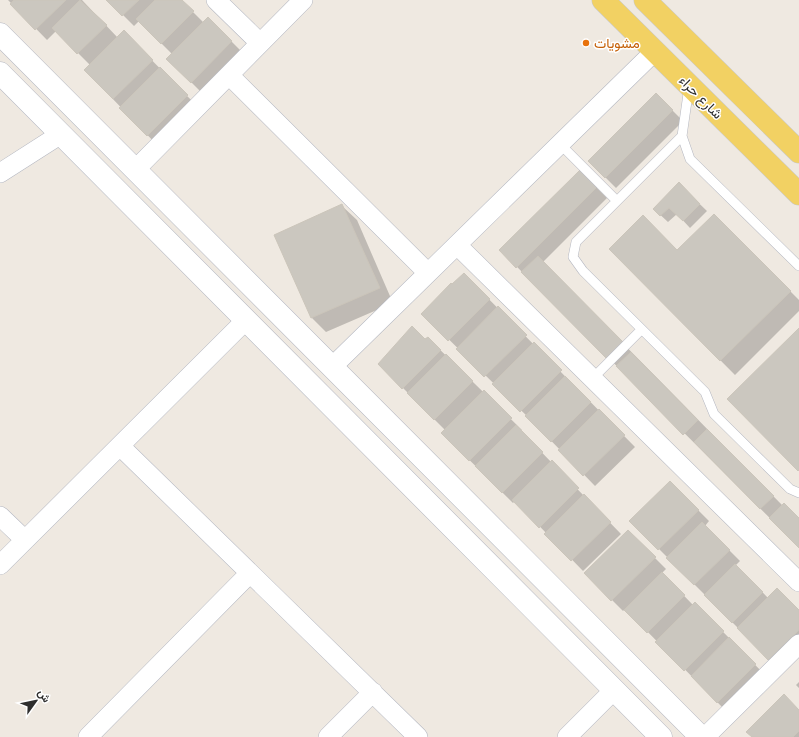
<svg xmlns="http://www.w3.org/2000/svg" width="799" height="737" font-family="'Space Grotesk',Vazirmatn,sans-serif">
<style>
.shadow{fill:#0003}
.building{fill:#cbc7bf;stroke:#cbc5ba}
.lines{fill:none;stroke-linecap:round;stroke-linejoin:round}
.service-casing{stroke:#b4b7c1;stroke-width:10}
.minor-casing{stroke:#b4b7c1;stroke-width:20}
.tertiary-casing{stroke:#b4b7c1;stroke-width:23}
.primary-casing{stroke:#c9c9c9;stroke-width:23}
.service{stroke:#fff;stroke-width:9}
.minor{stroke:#fff;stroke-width:19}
.tertiary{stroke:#fff;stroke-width:22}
.primary{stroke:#f2d163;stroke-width:22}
.food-dot{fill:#e8710a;stroke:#fff;stroke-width:1.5}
.labels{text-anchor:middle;stroke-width:3;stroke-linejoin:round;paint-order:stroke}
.food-label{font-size:14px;fill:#c56008;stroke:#fff;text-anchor:start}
.street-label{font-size:14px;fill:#2e2e2e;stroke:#fff}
</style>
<rect width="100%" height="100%" fill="#efe9e1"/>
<path class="shadow" d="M8 0H82L118 38 124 32 198 107 158 146 85 70 90 65 56 31 47 40Z
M108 0H181L204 23 208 18 243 53 202 93 168 59 172 54 139 21 134 26Z
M656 94 683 121 616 188 589 161Z
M580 171 607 198 543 262 783 506 799 519V547L500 250Z
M679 184 707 211 690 228 677 214 668 222 654 209Z
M342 206 357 220 393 303 326 332 312 318 275 235Z
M714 215 799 300V311L735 375 610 249 677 252Z
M464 274 635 447 595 486 532 421 423 314Z
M428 338 522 430 521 431 621 534 583 571 515 501 513 503 442 433 445 430 379 364Z
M670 482 709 521 705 526 740 561 736 565 768 598 799 612V651L780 670 631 521Z
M628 531 666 569 662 573 693 605 695 603 766 676 728 713 625 609 623 611 585 573Z
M799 682V688L796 685Z
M799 711V737H753Z"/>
<path class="building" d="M14 0H66L35 30 10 4Z
M80 0 107 25 77 54 52 28Z
M106 0H139L122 16Z
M155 0H182L194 11 161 44 136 19Z
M208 17 232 41 191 83 166 59Z
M124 30 153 60 113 99 84 70Z
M160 67 188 95 147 136 119 108Z
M656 93 673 110 605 178 588 161Z
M580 170 597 187 516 268 499 250Z
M679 182 700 204 683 221 669 208 660 216 653 209Z
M342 204 380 288 311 318 274 235Z
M714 214 791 291 720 361 609 249 643 215 677 250Z
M538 256 624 343 607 359 521 272Z
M464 273 490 299 448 341 421 314 451 283 452 284Z
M498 306 527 335 484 377 456 349Z
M412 326 425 339 428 337 441 350 402 389 378 364Z
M799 328V470L798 471 727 399Z
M534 342 562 370 520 412 492 384Z
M631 352 698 420 683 435 616 366Z
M446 354 473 381 434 420 407 393Z
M565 376 591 402 551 442 525 416Z
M484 390 512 418 469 461 441 433Z
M599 409 625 435 583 476 558 450Z
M516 425 543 452 502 493 475 466Z
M707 429 774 496 760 509 694 442Z
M552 460 579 488 539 528 512 500Z
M670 481 699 510 658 550 629 521Z
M584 494 611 522 571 561 544 534Z
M784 503 799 518V548L769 518Z
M702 522 730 550 694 585 666 558Z
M628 530 656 557 611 601 584 573Z
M735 564 763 592 732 623 704 595Z
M662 572 685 595 647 633 624 610Z
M777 588 799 610V630L768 660 737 628Z
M695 602 724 631 684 671 655 642Z
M729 637 756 664 717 703 691 676Z
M784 694 799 710V731L793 737H752L746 732Z"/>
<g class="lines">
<defs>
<path id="service" d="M689 87 682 136 690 159 799 266
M682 136 576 242 573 257 583 271 705 392 714 414 790 489 799 493
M560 144 617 201
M593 378 641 330"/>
<path id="minor" d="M216 0 260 43
M229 75 428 273
M135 170 303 0
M0 173 61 134
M457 245 799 582
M332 367 655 51
M120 446 418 737
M0 516 25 540
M0 565 246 320
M88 737 250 573
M328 737 373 692
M567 737 614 690
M705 737 799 644"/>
<path id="tertiary" d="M0 34 701 737
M0 73 661 737"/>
<path id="primary" d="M603 0 799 194
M645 0 799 152"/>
</defs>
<use href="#service" class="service-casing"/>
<use href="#minor" class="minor-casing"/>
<use href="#tertiary" class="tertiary-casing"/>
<use href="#primary" class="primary-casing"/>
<use href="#service" class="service"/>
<use href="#minor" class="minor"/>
<use href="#tertiary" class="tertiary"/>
<use href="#primary" class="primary"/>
</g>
<circle class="food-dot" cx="586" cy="43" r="4"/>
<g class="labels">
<g class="food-label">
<text x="594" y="48">مشويات</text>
</g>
<g class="street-label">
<text transform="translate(701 97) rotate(45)" y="5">شارع حراء</text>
</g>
</g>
<g transform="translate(36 701) rotate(57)" stroke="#ffffff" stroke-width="3" paint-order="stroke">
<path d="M0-3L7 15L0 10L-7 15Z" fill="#2e2e2e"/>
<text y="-6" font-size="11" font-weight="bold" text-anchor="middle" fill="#2e2e2e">ش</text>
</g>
</svg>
